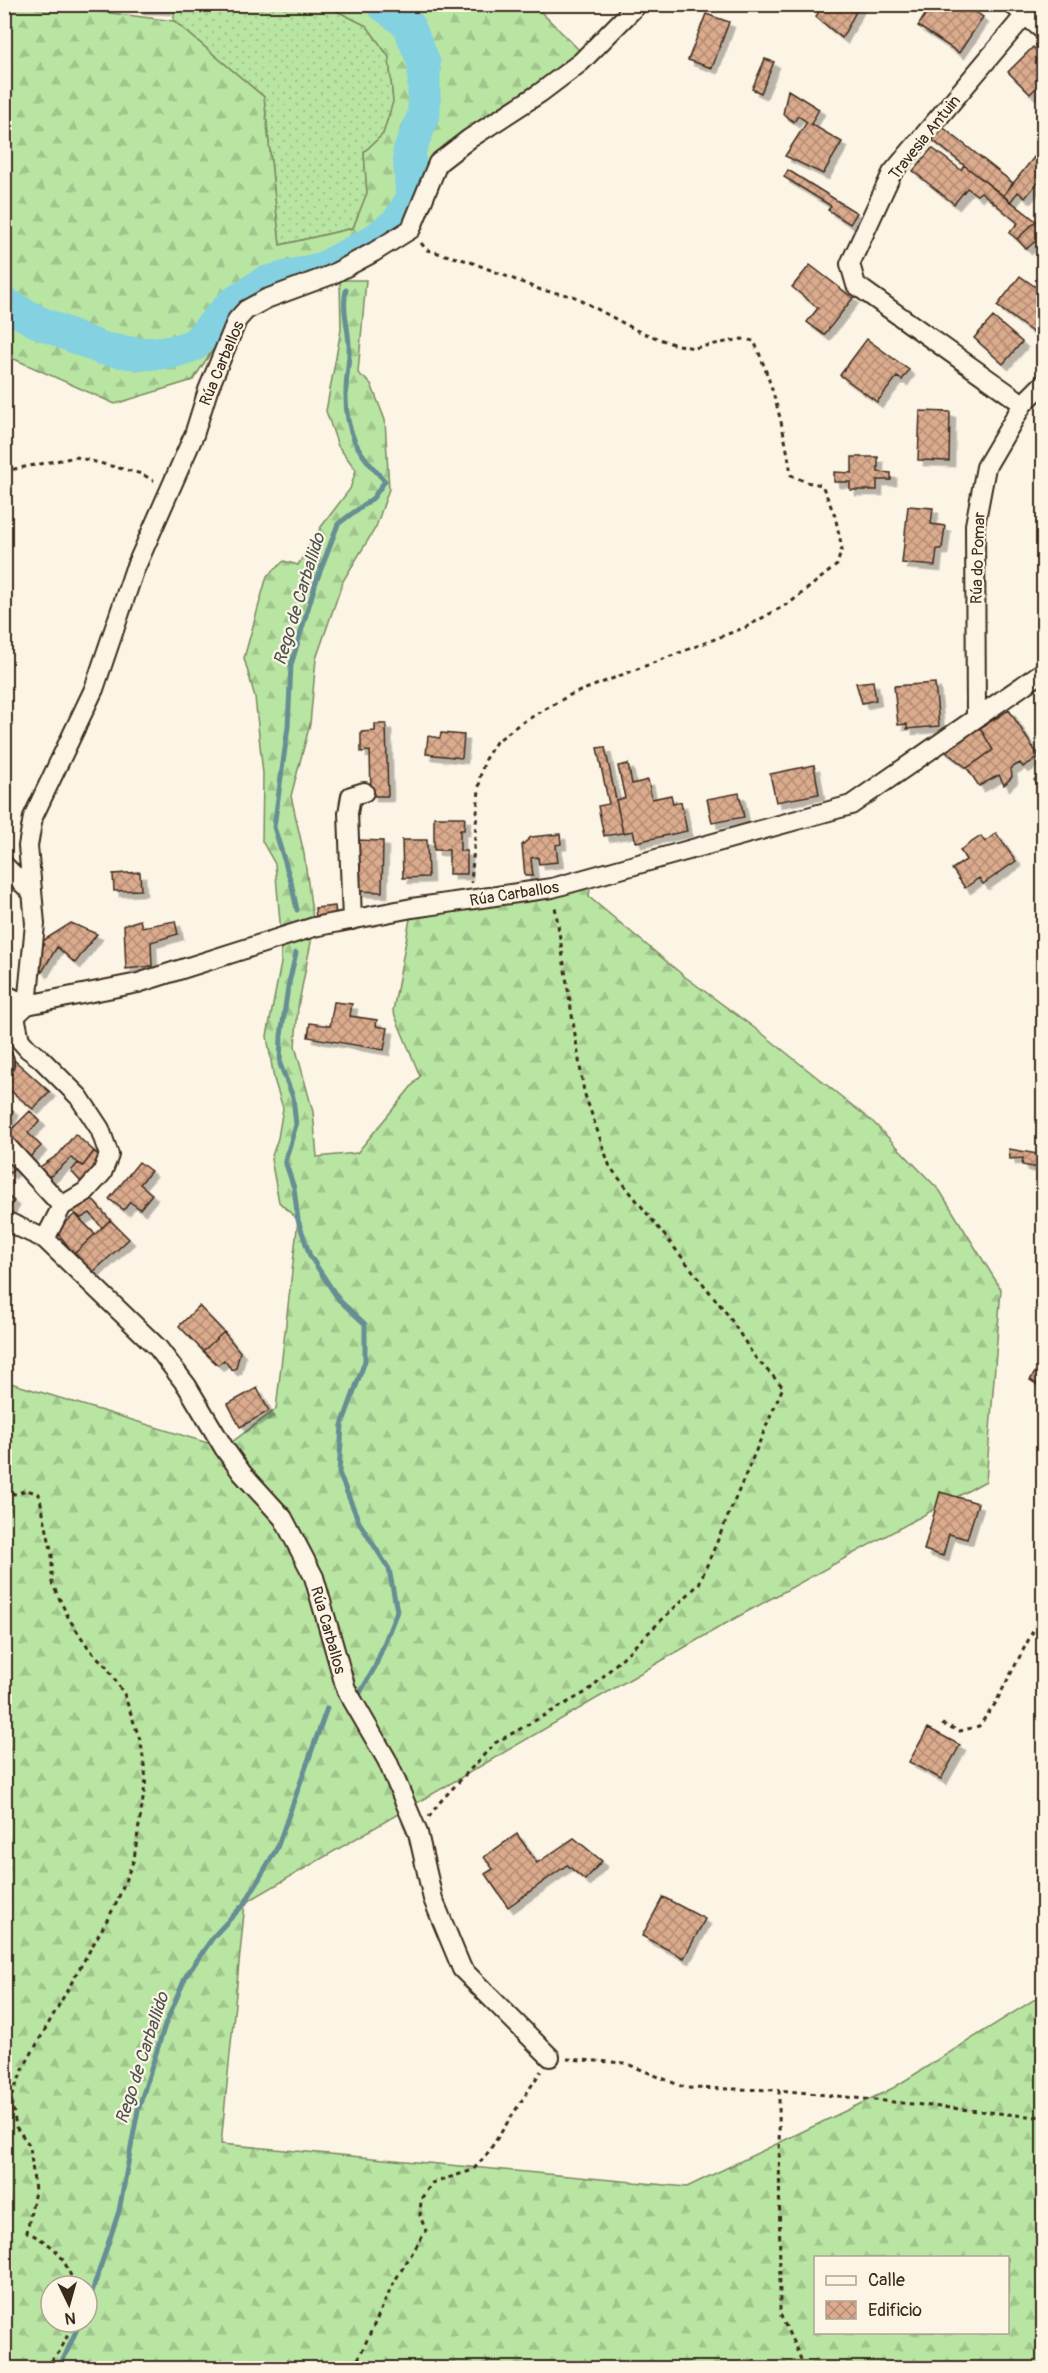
<svg xmlns="http://www.w3.org/2000/svg" width="1048" height="2373" font-family="Pangolin,sans-serif">
<style>
.grass{fill:url(#grass-dots);stroke:#7a8860;stroke-width:1.5}
.forest{fill:url(#forest-firs);stroke:#7a8860;stroke-width:1.5;fill-rule:evenodd}
.lines{fill:none;stroke-linecap:round;stroke-linejoin:round}
.stream{stroke:#668e93;stroke-width:5}
.river{stroke:#83d1e1;stroke-width:33}
.building{fill:url(#building-cross-hatch);stroke:#3b2a1e;stroke-width:1.5;filter:url(#shadow)}
.minor-casing{stroke:#3b2a1e;stroke-width:22}
.path{stroke:#3b2a1e;stroke-width:3;stroke-dasharray:4.5 4.5;stroke-linecap:butt}
.minor{stroke:#fcf5e5;stroke-width:18}
.labels{text-anchor:middle;stroke-width:4.5;stroke-linejoin:round;paint-order:stroke}
.street-label{font-size:16px;fill:#3b2a1e;stroke:#fcf5e5}
.water-label{font-size:18px;font-style:italic;fill:#4d544f;stroke:#fcf5e5}
</style>
<defs>
<pattern id="grass-dots" width="8" height="8" patternUnits="userSpaceOnUse" patternTransform="scale(1.5)"><rect width="8" height="8" fill="#b9e5a3"/><path d="M2 2h.1M6 6h.1" fill="none" stroke="#a0c58c" stroke-width="1.8" stroke-linecap="round"/></pattern>
<pattern id="forest-firs" width="22" height="20" patternUnits="userSpaceOnUse" patternTransform="scale(1.5)"><rect width="22" height="20" fill="#b9e5a3"/><path d="M5 1l3.5 6h-7zM16 11l3.5 6h-7z" fill="#a0c58c"/></pattern>
<pattern id="building-cross-hatch" width="8" height="8" patternUnits="userSpaceOnUse" patternTransform="scale(1.5)"><rect width="8" height="8" fill="#dbab8d"/><path d="M0 0l8 8M0 8l8-8" fill="none" stroke="#b38b73"/></pattern>
<filter id="shadow"><feDropShadow dx="5.5" dy="5.5" stdDeviation="0" flood-color="#0004"/></filter>
</defs>
<rect width="100%" height="100%" fill="#fcf5e5"/>
<filter id="ink" filterUnits="userSpaceOnUse"><feTurbulence type="fractalNoise" baseFrequency=".0167" numOctaves="2"/><feDisplacementMap in="SourceGraphic" scale="12" xChannelSelector="R" yChannelSelector="G"/><feConvolveMatrix kernelMatrix="1 2 1 2 8 2 1 2 1" color-interpolation-filters="sRGB"/></filter>
<g filter="url(#ink)">
<path class="grass" d="M174 5H325L367 26 389 57 393 102 383 134 364 152 367 193 353 228 280 245 264 97 174 21Z"/>
<path class="forest" d="M5 5H93L95 11 174 21 264 97 280 245 353 228 367 193 364 152 383 134 393 102 389 57 367 26 325 5H534L583 54 467 131 404 224 371 246 324 270 297 277 243 303 193 380 115 404 5 355Z
M340 280H366L358 373 371 384 385 420 389 489 376 527 343 581 316 659 310 724 291 796 304 854 314 927 298 1007 295 1046 313 1112 317 1157 357 1153 420 1076 393 1011 412 908 591 879 589 897 684 976 764 1035 873 1122 940 1191 1001 1289 986 1481 730 1621 245 1903 221 2144 687 2187 893 2088 1043 1994V2368H5L4 1381 224 1448 276 1409 298 1220 279 1202 271 1159 278 1138 283 1108 274 1079 267 1036 281 963 280 922 275 864 262 841 263 774 255 697 244 658 267 576 284 561 298 565 321 527 350 489 356 470 338 446 326 411 341 330ZM816 2258H1008V2332H816ZM51 2286H87V2322H51Z"/>
<g class="lines">
<path class="stream" d="M297 910 291 882 274 827 288 727 291 665 316 582 338 524 373 498 385 481C357 452 345 433 346 391 346 376 350 360 349 345 348 325 342 310 346 290
M296 953 288 987 281 1036 280 1064 293 1097 296 1125 285 1161 294 1188 298 1220 310 1256 339 1300 365 1324V1361L342 1425 339 1473 359 1522 389 1569 397 1611 375 1667 360 1693
M87 2307 119 2211 138 2110 165 2025 186 1976 214 1936 245 1903 277 1848 327 1708
M56 2368 64 2358 80 2322"/>
<path class="river" d="M4 303 36 321 103 349 141 354 172 352 194 345 232 304 264 283 323 268 372 242 397 223 412 199 409 152 424 114V63L408 24 382 4"/>
</g>
<path class="building" d="M139 4H166V9L138 8Z
M822 4H860L842 38 816 17Z
M932 4H964L983 17 959 53 918 26Z
M706 14 729 22 712 68 688 60Z
M1033 47 1044 57V80L1030 94 1008 72Z
M765 59 774 62 761 93 752 89Z
M788 90 819 109 811 124 842 142 823 174 785 156 807 122 798 116 794 122 783 114Z
M940 125 1013 183 1003 196 930 138Z
M1043 146 1044 175 1025 198 1018 192 1010 202 1003 196Z
M932 148 961 170 964 165 1036 221 1017 239 1009 233 1018 223 981 192 977 195 967 188 954 204 913 171Z
M788 170 857 213 850 224 828 210 831 206 784 177Z
M1036 221 1044 227V245L1037 240 1026 249 1017 239Z
M810 265 853 298 824 335 807 322 818 308 792 287Z
M1020 276 1044 293V323L1035 334 997 306Z
M993 317 1022 342 1003 364 974 338Z
M867 339 909 370 902 380 897 377 877 402 840 375Z
M920 411 950 412 949 461 918 460Z
M852 457H878V472L891 473V480H877V490H850V482H834V472L852 473Z
M908 506 933 508 931 524 945 526 942 549H937L935 566 902 563Z
M873 681 876 700 862 703 856 683Z
M935 683 939 726 907 729V724L898 725 894 686Z
M1009 710 1039 757 1023 767 1020 763 1011 768 1012 777 1004 785 999 775 979 786 967 768 993 750 980 728Z
M375 724H386L388 796H371L370 751 361 752V732L375 731Z
M980 728 993 750 967 768 942 749Z
M441 733 464 735 462 758 426 754 428 736 440 738Z
M605 747 623 833 604 836 598 806 609 804 597 748Z
M628 764 632 784 648 780 652 799 671 795 673 804 681 802 687 831 636 842 633 831 623 833 616 800 625 798 618 766Z
M814 765 819 794 776 802 770 774Z
M1044 771V790L1034 780Z
M739 793 744 817 712 823 707 799Z
M434 817H465L464 830H460V851H467V874H449V850H434Z
M996 833 1016 861 983 884 979 878 965 888 952 869 966 860 960 850 981 836 985 842Z
M560 834 561 844 556 845 558 862 539 864 538 857 531 858 533 876H525L522 845 531 837Z
M357 840 383 841 382 892 356 891Z
M402 840H427L428 877 403 878Z
M140 872 141 890 114 891 113 874Z
M335 906 336 916 316 918 315 908Z
M140 920 142 927 175 921 178 934 151 942 152 966 126 969 124 925Z
M71 923 97 934 75 963 57 947 42 972 37 965 41 942Z
M334 1002 352 1004 350 1016 377 1020 376 1026 388 1028 384 1050 308 1037 310 1023 330 1026Z
M13 1059 50 1092 33 1109 6 1087Z
M4 1102 13 1111 4 1130Z
M30 1111 40 1121 28 1133 41 1146 27 1160 4 1137Z
M75 1134 94 1151 83 1166 71 1158 52 1175 44 1179 37 1169 59 1154Z
M1009 1149 1044 1155 1043 1169 1022 1165 1023 1158 1010 1159Z
M4 1151 20 1163 10 1173 4 1169Z
M94 1151 103 1160 83 1184 71 1171 78 1163 83 1166Z
M139 1162 151 1171 140 1184 152 1194 140 1209 130 1202 124 1210 109 1199Z
M4 1193 14 1201 6 1215H4Z
M92 1199 110 1220 102 1228 90 1213 81 1218 72 1211Z
M75 1214 95 1234 74 1254 56 1231Z
M110 1220 129 1239 92 1273 74 1254Z
M199 1306 224 1332 203 1351 179 1326Z
M224 1332 240 1352 236 1368 232 1370 224 1360 218 1365 203 1351Z
M1042 1362 1044 1363V1389L1030 1380Z
M257 1388 269 1411 240 1427 228 1404Z
M940 1492 978 1503 967 1539 949 1534 943 1556 924 1550Z
M928 1728 960 1745 941 1779 909 1762Z
M517 1834 537 1863 574 1838 602 1861 585 1880 567 1865 508 1907 485 1874 493 1869 484 1857Z
M663 1897 705 1919 684 1958 642 1936Z"/>
<g class="lines">
<defs>
<path id="minor" d="M1012 4 1044 31
M1023 404 856 285 850 264 892 173 1025 15
M976 717 975 525 986 467 1023 404 1044 383
M4 865 32 893
M352 920 348 813 351 796 364 792
M4 994 27 1005 138 983 314 927 412 908 552 888 851 805 1044 671
M4 1060V1065
M4 1143 62 1206
M4 1224 10 1223 45 1239 158 1348 187 1386 224 1448 242 1473 283 1518 314 1577 346 1689 387 1760 418 1833 433 1899 462 1969 550 2057
M45 1239 62 1206 85 1192 102 1173 109 1155 100 1129 79 1097 40 1058 28 1049 20 1040 15 1016 27 1005 35 924 28 846 33 817 94 689 134 571 194 435 208 390 237 320 246 310 266 299 331 275 374 252 411 229 438 163 469 139 540 93 581 62 638 4"/>
</defs>
<use href="#minor" class="minor-casing"/>
<path class="path" d="M421 243 427 250 468 261 541 290 573 296 638 331 673 344 694 348 742 339 754 341C772 382 785 430 791 475L806 482 822 485 835 516 842 548 837 565 791 602 746 627 570 695 518 725 496 742 485 759 480 777 471 883
M4 471 76 457 142 474 154 481
M4 1488 14 1494 27 1490 39 1494 52 1554V1583L69 1619 90 1650 106 1666 124 1694 141 1743 146 1779 134 1859 116 1904 25 2065 11 2097 16 2127 30 2146 35 2191 27 2232C59 2248 62 2254 75 2286
M942 1724 960 1731 979 1726 995 1704 1044 1610
M429 1817 439 1803 495 1743 588 1691 699 1584 783 1387 754 1356 728 1315 610 1167 584 1092 555 906
M567 2059 625 2063 686 2088 779 2090
M45 2368 60 2351 74 2322
M354 2368 394 2282 426 2231 420 2216 421 2199 432 2183 473 2170 487 2154 541 2071
M805 2368 780 2314 779 2090 1036 2117 1044 2112"/>
<use href="#minor" class="minor"/>
</g>
</g>
<g class="labels">
<g class="street-label">
<text transform="translate(924 137) rotate(-51)" y="6">Travesia Antuin</text>
<text transform="translate(221 363) rotate(-67)" y="6">Rúa Carballos</text>
<text transform="translate(977 558) rotate(-88)" y="6">Rúa do Pomar</text>
<text transform="translate(514 893) rotate(-9)" y="6">Rúa Carballos</text>
<text transform="translate(329 1630) rotate(74)" y="6">Rúa Carballos</text>
</g>
<g class="water-label">
<text transform="translate(299 599) rotate(-73)" y="6">Rego de Carballido</text>
<text transform="translate(142 2058) rotate(-72)" y="6">Rego de Carballido</text>
</g>
</g>
<rect width="1048" height="2373" fill="none" stroke="#fcf5e5" stroke-width="24"/>
<rect x="12" y="12" width="1024" height="2349" fill="none" stroke="#3b2a1e" stroke-width="2" filter="url(#ink)"/>
<rect x="814" y="2256" width="195" height="78" fill="#fcf5e5" stroke="#afa495" stroke-width="1.5"/>
<rect x="826" y="2276" width="30" height="9" fill="#fcf5e5" stroke="#afa495" stroke-width="1.5"/>
<text x="868" y="2286" font-size="18" fill="#3b2a1e">Calle</text>
<rect x="826" y="2301" width="30" height="18" fill="url(#building-cross-hatch)" stroke="#afa495" stroke-width="1.5"/>
<text x="868" y="2316" font-size="18" fill="#3b2a1e">Edificio</text>
<g transform="translate(69 2304) rotate(175)"><circle r="28" fill="#fcf5e5" stroke="#afa495" stroke-width="1.5"/>
<path d="M0-4.5L10 22L0 15L-10 22Z" fill="#3b2a1e"/>
<text y="-9" font-size="16" font-weight="bold" text-anchor="middle" fill="#3b2a1e">N</text>
</g>
</svg>
